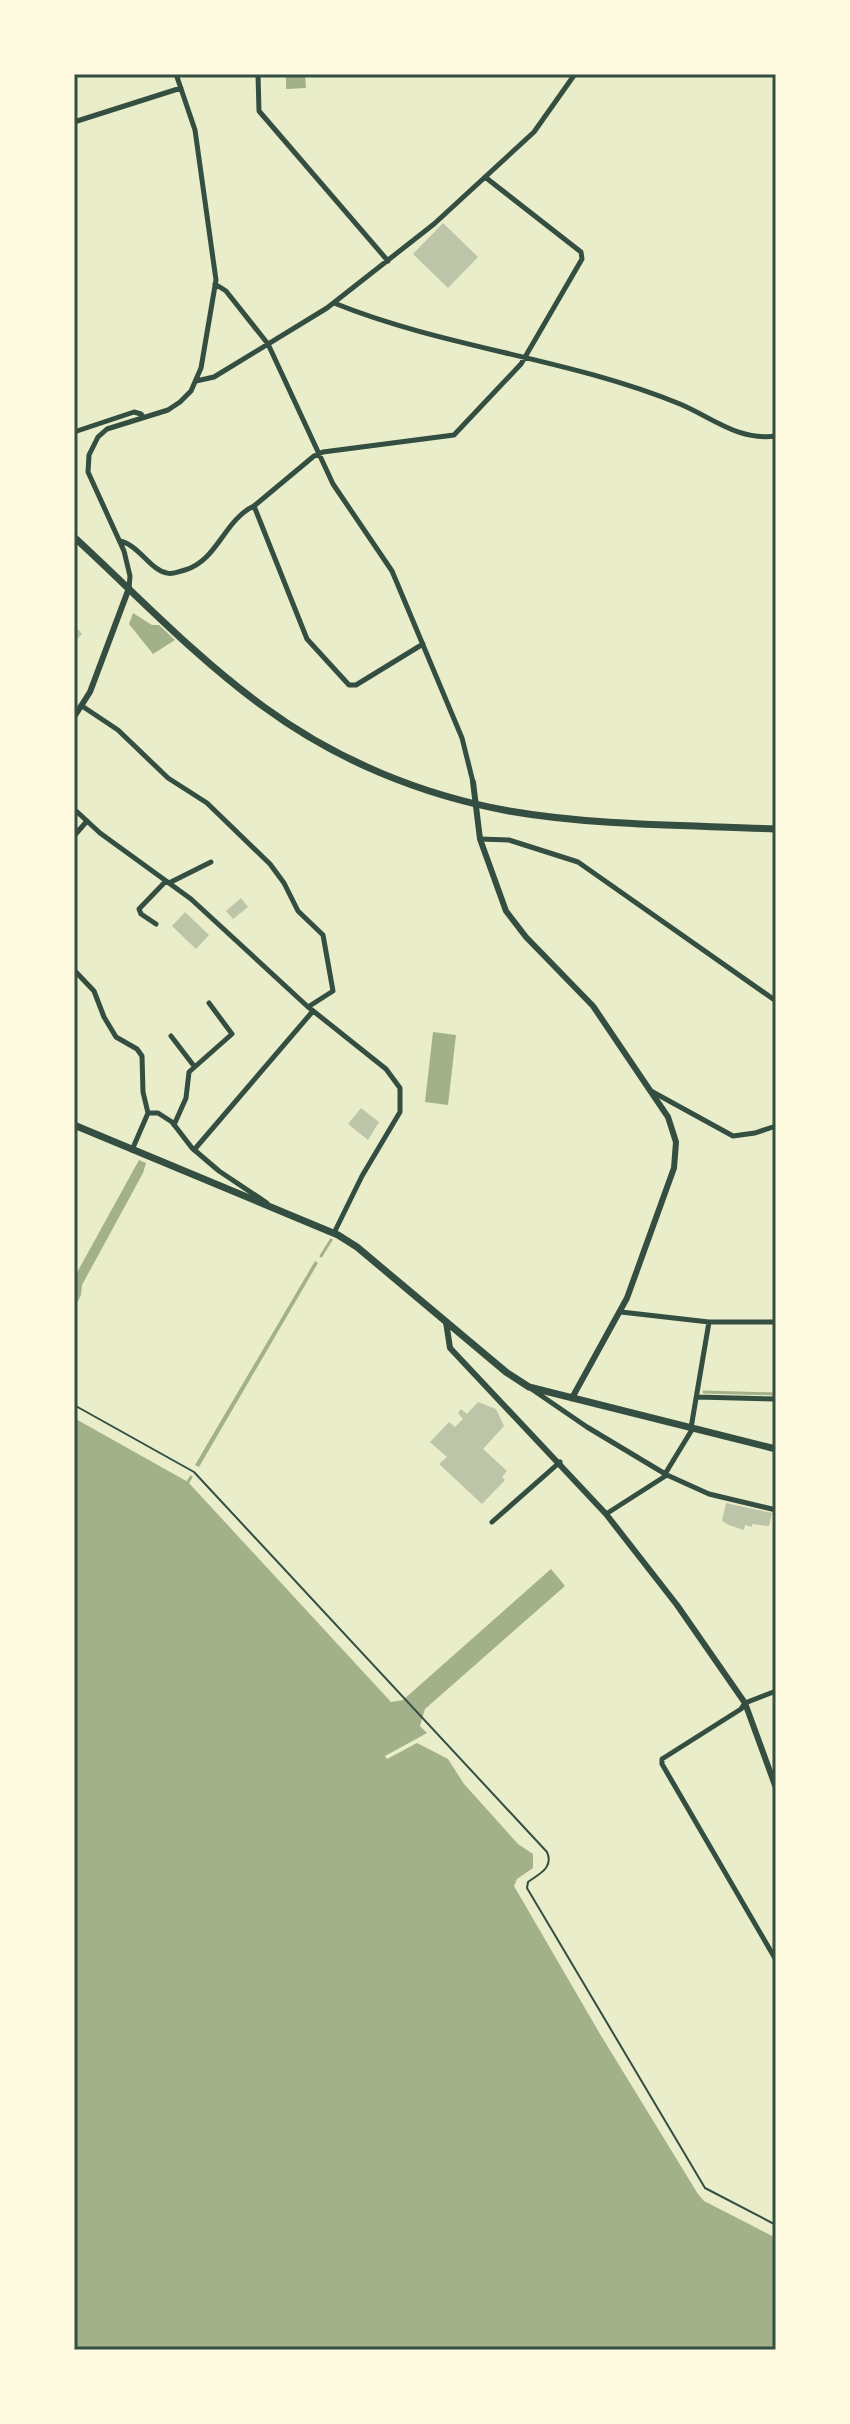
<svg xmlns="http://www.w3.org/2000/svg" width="850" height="2424" font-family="'PT Sans Narrow',sans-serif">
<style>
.water{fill:#a3b18a}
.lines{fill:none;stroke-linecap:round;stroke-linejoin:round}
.stream{stroke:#a3b18a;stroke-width:3}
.building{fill:#bcc5a7}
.path{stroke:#344e41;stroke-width:2}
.minor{stroke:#344e41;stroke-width:5}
.tertiary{stroke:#344e41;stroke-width:6}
.secondary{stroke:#344e41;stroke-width:7}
.neatline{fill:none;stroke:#344e41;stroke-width:3}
</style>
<rect width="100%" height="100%" fill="#e9edc9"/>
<path class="water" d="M286 74H305L306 88 286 89Z
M133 613 152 625H159L175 640 153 654 129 624Z
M433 1032 456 1035 448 1105 425 1102Z
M139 1160 146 1163 143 1173 82 1285 81 1295 74 1309V1278Z
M315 1261 318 1263 199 1467 195 1465Z
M74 1418 188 1482 391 1702 403 1700 551 1569 565 1586 425 1709 420 1726 427 1733 385 1756 387 1759 417 1743 448 1759 464 1784 518 1844 533 1854V1868L517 1879 514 1886 600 2034 698 2194 704 2201 776 2238V2350H74Z"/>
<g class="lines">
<path class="stream" d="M321 1256 331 1240
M704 1392 776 1394
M188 1482 191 1477"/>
</g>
<path class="building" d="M443 223 478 257 448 288 413 254Z
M76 627 82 634 76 640 74 638Z
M241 898 248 907 233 919 226 911Z
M185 912 209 935 196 949 172 926Z
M361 1108 379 1122 368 1140 348 1124Z
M478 1402 496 1409 504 1426 483 1449 507 1471 502 1477 505 1480 482 1504 439 1464 447 1457 430 1442 449 1422 455 1427 463 1419 458 1413 461 1409 467 1414Z
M726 1503 772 1513 769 1526 752 1524V1527L745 1525 744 1530 729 1525 722 1521Z"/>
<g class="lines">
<path class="path" d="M74 1405 194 1472 547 1852C554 1868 539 1874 528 1882L527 1888 705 2188 776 2225"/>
<path class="minor" d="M258 74 259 111 388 261
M74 122 181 88
M215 284 226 291 268 344 333 484 392 571 462 738 473 782
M334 303C445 348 568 358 680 404 713 418 738 441 776 436
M196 381 214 377 327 308 434 224 534 132 575 74
M74 432 134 412 141 414 143 417
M120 541C139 545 150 570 167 573 173 575 180 571 185 570 218 560 224 520 254 506
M129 588 130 576 124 551 88 472 89 455 98 437 107 429 168 410 180 402 191 391 201 368 216 280 195 130 176 74
M423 644 356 685H349L307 639 254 506 314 456 323 452 454 435 521 364 582 259 581 252 485 177
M82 706 118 730 168 778 207 803 270 864 284 883 298 911 323 935 333 991 308 1007
M74 809 100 833 191 899 307 1006 386 1069 400 1088V1112L362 1176 334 1233
M74 836 87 821
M480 839 509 840 578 862 776 1001
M169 883 211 862
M156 924 141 914 139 909 166 881
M74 970 94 991 104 1017 116 1037 137 1049 142 1056 143 1092 148 1113 132 1150
M171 1036 194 1066
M651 1091 733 1136 755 1133 776 1126
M148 1113H158L172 1122 192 1148 219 1171 267 1203
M174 1125 186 1098 189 1072 232 1034 209 1003
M194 1150 313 1011
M621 1312 709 1322H776
M533 1390 587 1427 667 1475
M697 1397 776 1399
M691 1428 709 1322
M665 1474 693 1428
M606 1514 667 1475 709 1494 776 1510
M492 1522 560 1462
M776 1691 745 1703 741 1709 662 1759V1764L776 1960"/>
<path class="tertiary" d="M74 717 90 692 129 588
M473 782 480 839 506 911 526 937 593 1006 668 1117 676 1142 674 1168 627 1298 572 1398
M446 1322 450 1348 606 1514 677 1605 745 1703 776 1788"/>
<path class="secondary" d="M74 537C136 594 196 658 264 707 336 760 421 795 509 811 596 826 688 825 776 829
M74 1125 338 1235 357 1247 506 1372 529 1387 776 1449"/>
</g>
<rect width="850" height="2424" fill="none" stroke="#fefae0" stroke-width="152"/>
<rect x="76" y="76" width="698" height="2272" class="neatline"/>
</svg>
